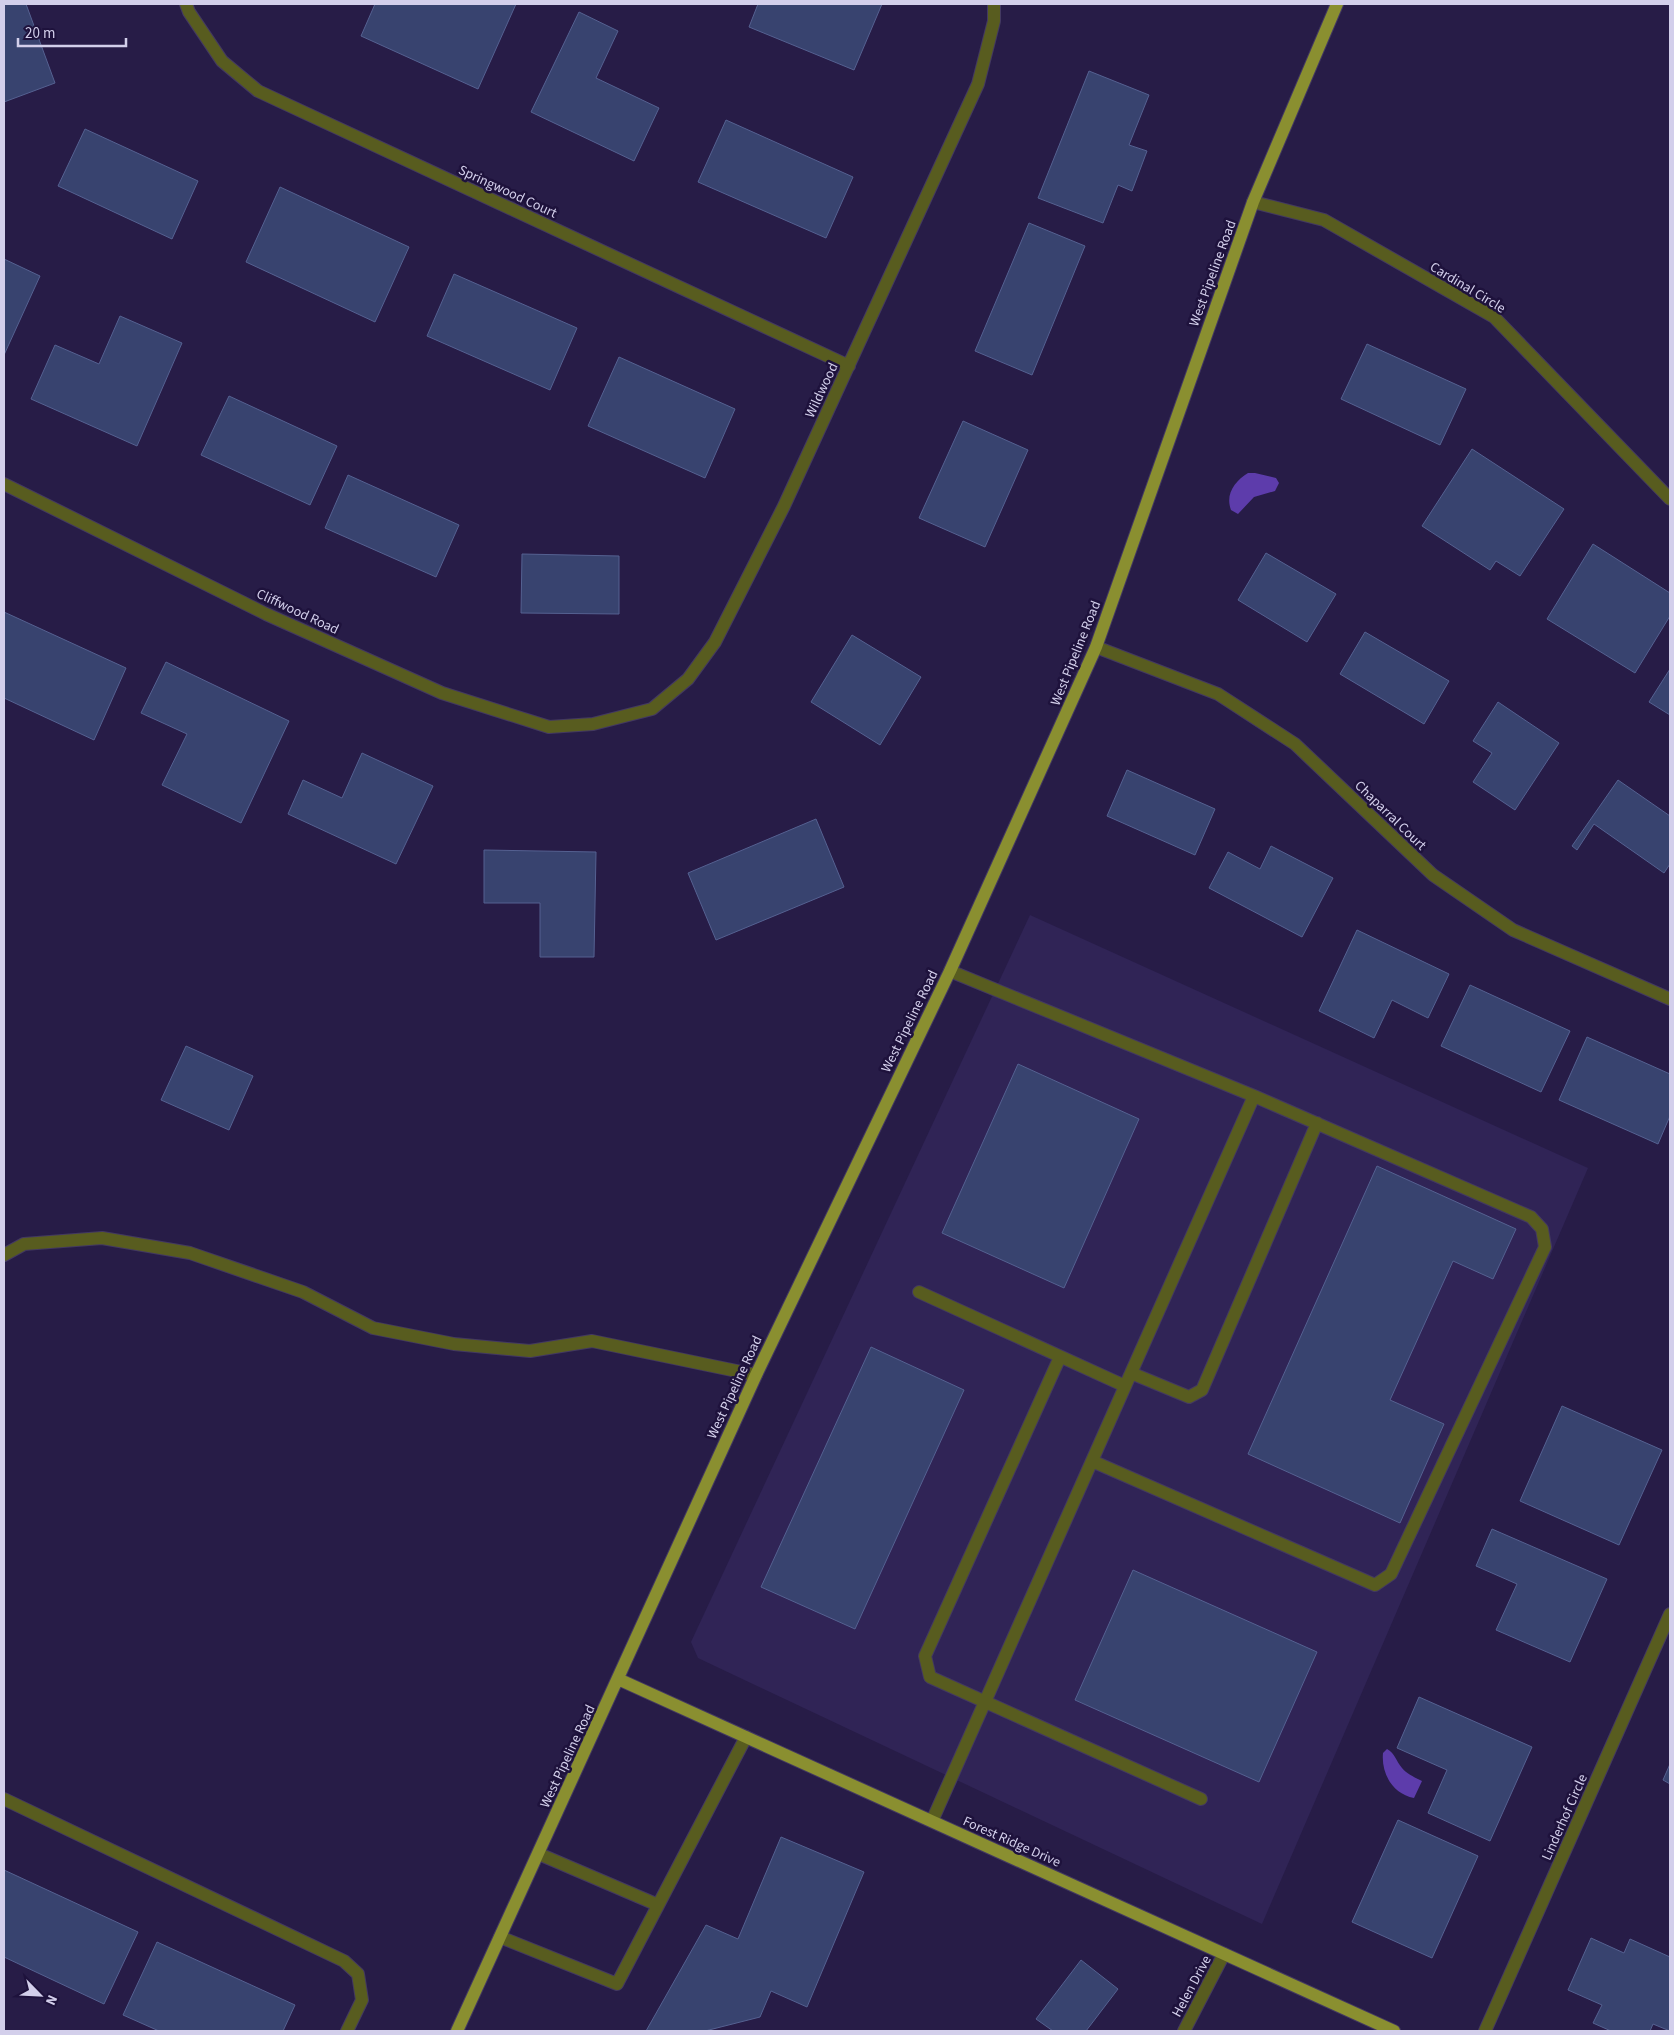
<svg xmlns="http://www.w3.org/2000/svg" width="1674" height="2035" font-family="'Source Sans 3',sans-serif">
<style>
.built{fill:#302456}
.water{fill:#5d3cab}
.building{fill:#38436f;stroke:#556191}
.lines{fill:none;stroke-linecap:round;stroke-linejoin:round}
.minor-casing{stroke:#433961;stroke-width:14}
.major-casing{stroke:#433961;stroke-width:14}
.minor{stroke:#585c1f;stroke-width:12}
.major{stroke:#8a8f30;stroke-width:12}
.labels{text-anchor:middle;stroke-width:5;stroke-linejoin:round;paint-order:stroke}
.street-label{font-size:14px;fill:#d3cfeb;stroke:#1e123c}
</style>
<rect width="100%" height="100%" fill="#271c47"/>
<path class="built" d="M1030 915 1588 1168 1262 1924 698 1658 691 1642Z"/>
<path class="water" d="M1248 473H1255L1276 478 1279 483 1275 491 1254 497 1238 514 1231 510C1225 494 1235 481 1248 473Z
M1387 1749C1395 1753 1396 1761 1402 1768 1407 1774 1414 1777 1422 1781L1414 1798C1393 1794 1381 1774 1383 1753Z"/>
<path class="building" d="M4 4H26L55 83 4 102Z
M375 4H516L478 89 361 36Z
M758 4H882L854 70 749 27Z
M579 12 618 31 596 78 659 108 634 161 531 112Z
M1089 71 1149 95 1129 145 1147 151 1132 191 1118 185 1103 223 1038 198Z
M726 120 853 177 826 238 698 182Z
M85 129 198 181 172 239 58 186Z
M280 187 409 247 375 322 246 262Z
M1029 223 1085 246 1032 375 975 351Z
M4 259 40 276 4 355Z
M454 274 577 328 550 390 427 336Z
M120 316 182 343 137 446 31 399 55 345 99 364Z
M1367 344 1466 389 1440 445 1341 399Z
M619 357 735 409 705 478 588 426Z
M229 396 337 446 310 505 201 455Z
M963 421 1028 450 985 547 919 518Z
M1472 449 1564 509 1520 576 1496 561 1490 570 1422 526Z
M348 475 459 525 436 577 325 528Z
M1593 544 1670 593V616L1635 673 1547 619Z
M1266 553 1336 594 1307 642 1238 600Z
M522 554 619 556V614L521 613Z
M4 612 126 668 94 740 4 698Z
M1365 632 1449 681 1424 724 1340 674Z
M852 635 921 677 880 745 811 702Z
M166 662 289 721 241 823 162 785 187 734 141 713Z
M1670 669V715L1649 702Z
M1498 702 1559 743 1515 810 1473 782 1492 753 1473 741Z
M362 753 433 786 396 864 288 814 303 780 342 798Z
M1127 770 1215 809 1195 855 1107 816Z
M1618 780 1670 816V864L1664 873 1594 824 1577 850 1572 846Z
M816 819 844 887 716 940 688 873Z
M1271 846 1333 878 1302 937 1209 888 1228 852 1260 869Z
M484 850 596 852 594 957H540V903H484Z
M1357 930 1449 974 1428 1018 1392 1000 1374 1038 1319 1011Z
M1470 985 1570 1031 1541 1092 1441 1046Z
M1587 1037 1670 1074V1116L1658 1144 1559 1100Z
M186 1046 253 1076 229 1130 161 1100Z
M1018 1064 1139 1119 1064 1288 942 1233Z
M1377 1166 1516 1229 1493 1279 1453 1261 1390 1400 1444 1424 1400 1523 1248 1454Z
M871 1347 964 1390 855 1629 761 1587Z
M1562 1406 1662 1450 1619 1545 1520 1501Z
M1492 1529 1607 1579 1570 1662 1496 1630 1517 1584 1476 1566Z
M1133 1570 1317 1652 1259 1782 1075 1700Z
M1419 1697 1532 1747 1490 1841 1428 1813 1447 1770 1397 1748Z
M1670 1764V1784L1663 1780Z
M1398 1820 1478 1856 1432 1958 1352 1922Z
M781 1837 864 1872 807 2007 771 1991 760 2017 705 2031H646L706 1925 738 1939Z
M4 1870 138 1932 104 2004 4 1957Z
M1591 1938 1624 1953 1630 1939 1670 1957V2031L1653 2024 1650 2031H1611L1593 2023 1602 2005 1568 1990Z
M157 1942 295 2005 283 2031H159L123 2015Z
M1081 1960 1118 1989 1086 2031H1053L1036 2019Z"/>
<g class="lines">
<defs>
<path id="minor" d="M186 4 189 12 222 61 258 91 849 366
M1253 202 1324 220 1494 317 1670 499
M4 484 266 614 442 693 549 727 593 724 652 709 688 679 715 642 784 506 978 84 994 21V4
M1096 647 1218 694 1295 744 1433 875 1513 930 1670 999
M4 1255 24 1244 102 1238 190 1253 303 1292 373 1328 454 1344 530 1351 592 1341 756 1375
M919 1292 1125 1386
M1060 1357 925 1656 930 1677 1201 1799
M1131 1373 1189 1397 1202 1390 1317 1123
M1092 1461 1375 1585 1391 1574 1545 1247 1542 1229 1531 1217 1254 1096
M4 1799 344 1961 358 1974 362 2000 347 2031
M932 1821 1254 1096 950 971
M539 1854 658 1905
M500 1937 617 1984 746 1737
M1184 2031 1224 1954
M1485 2031 1670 1614"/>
<path id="major" d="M618 1679 1394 2031
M457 2031 756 1375 950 971 1096 647 1253 202 1337 4"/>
</defs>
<use href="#minor" class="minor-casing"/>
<use href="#major" class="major-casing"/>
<use href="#minor" class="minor"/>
<use href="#major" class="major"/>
</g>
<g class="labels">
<g class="street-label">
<text transform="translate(508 191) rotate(25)" y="5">Springwood Court</text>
<text transform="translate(1212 273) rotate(-70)" y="5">West Pipeline Road</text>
<text transform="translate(1468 287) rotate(31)" y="5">Cardinal Circle</text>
<text transform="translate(821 390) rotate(-65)" y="5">Wildwood</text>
<text transform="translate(298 611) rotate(25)" y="5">Cliffwood Road</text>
<text transform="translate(1075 653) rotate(-68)" y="5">West Pipeline Road</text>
<text transform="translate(1391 815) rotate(44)" y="5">Chaparral Court</text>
<text transform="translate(909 1021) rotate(-64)" y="5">West Pipeline Road</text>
<text transform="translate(734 1387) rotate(-65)" y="5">West Pipeline Road</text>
<text transform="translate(567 1756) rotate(-65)" y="5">West Pipeline Road</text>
<text transform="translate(1564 1817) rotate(-66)" y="5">Linderhof Circle</text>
<text transform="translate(1012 1841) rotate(24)" y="5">Forest Ridge Drive</text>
<text transform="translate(1191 1986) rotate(-62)" y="5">Helen Drive</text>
</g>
</g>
<rect width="1674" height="2035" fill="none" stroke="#d3cfeb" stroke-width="10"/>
<g transform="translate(40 1995) rotate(114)" stroke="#1e123c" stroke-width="4" paint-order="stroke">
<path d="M0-4L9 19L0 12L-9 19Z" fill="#d3cfeb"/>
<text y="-8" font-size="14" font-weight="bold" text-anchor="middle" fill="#d3cfeb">N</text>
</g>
<path d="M18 38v8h108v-8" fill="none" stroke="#d3cfeb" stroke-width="2.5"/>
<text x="25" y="38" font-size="15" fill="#d3cfeb" stroke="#1e123c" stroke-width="4" paint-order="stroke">20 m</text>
</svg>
